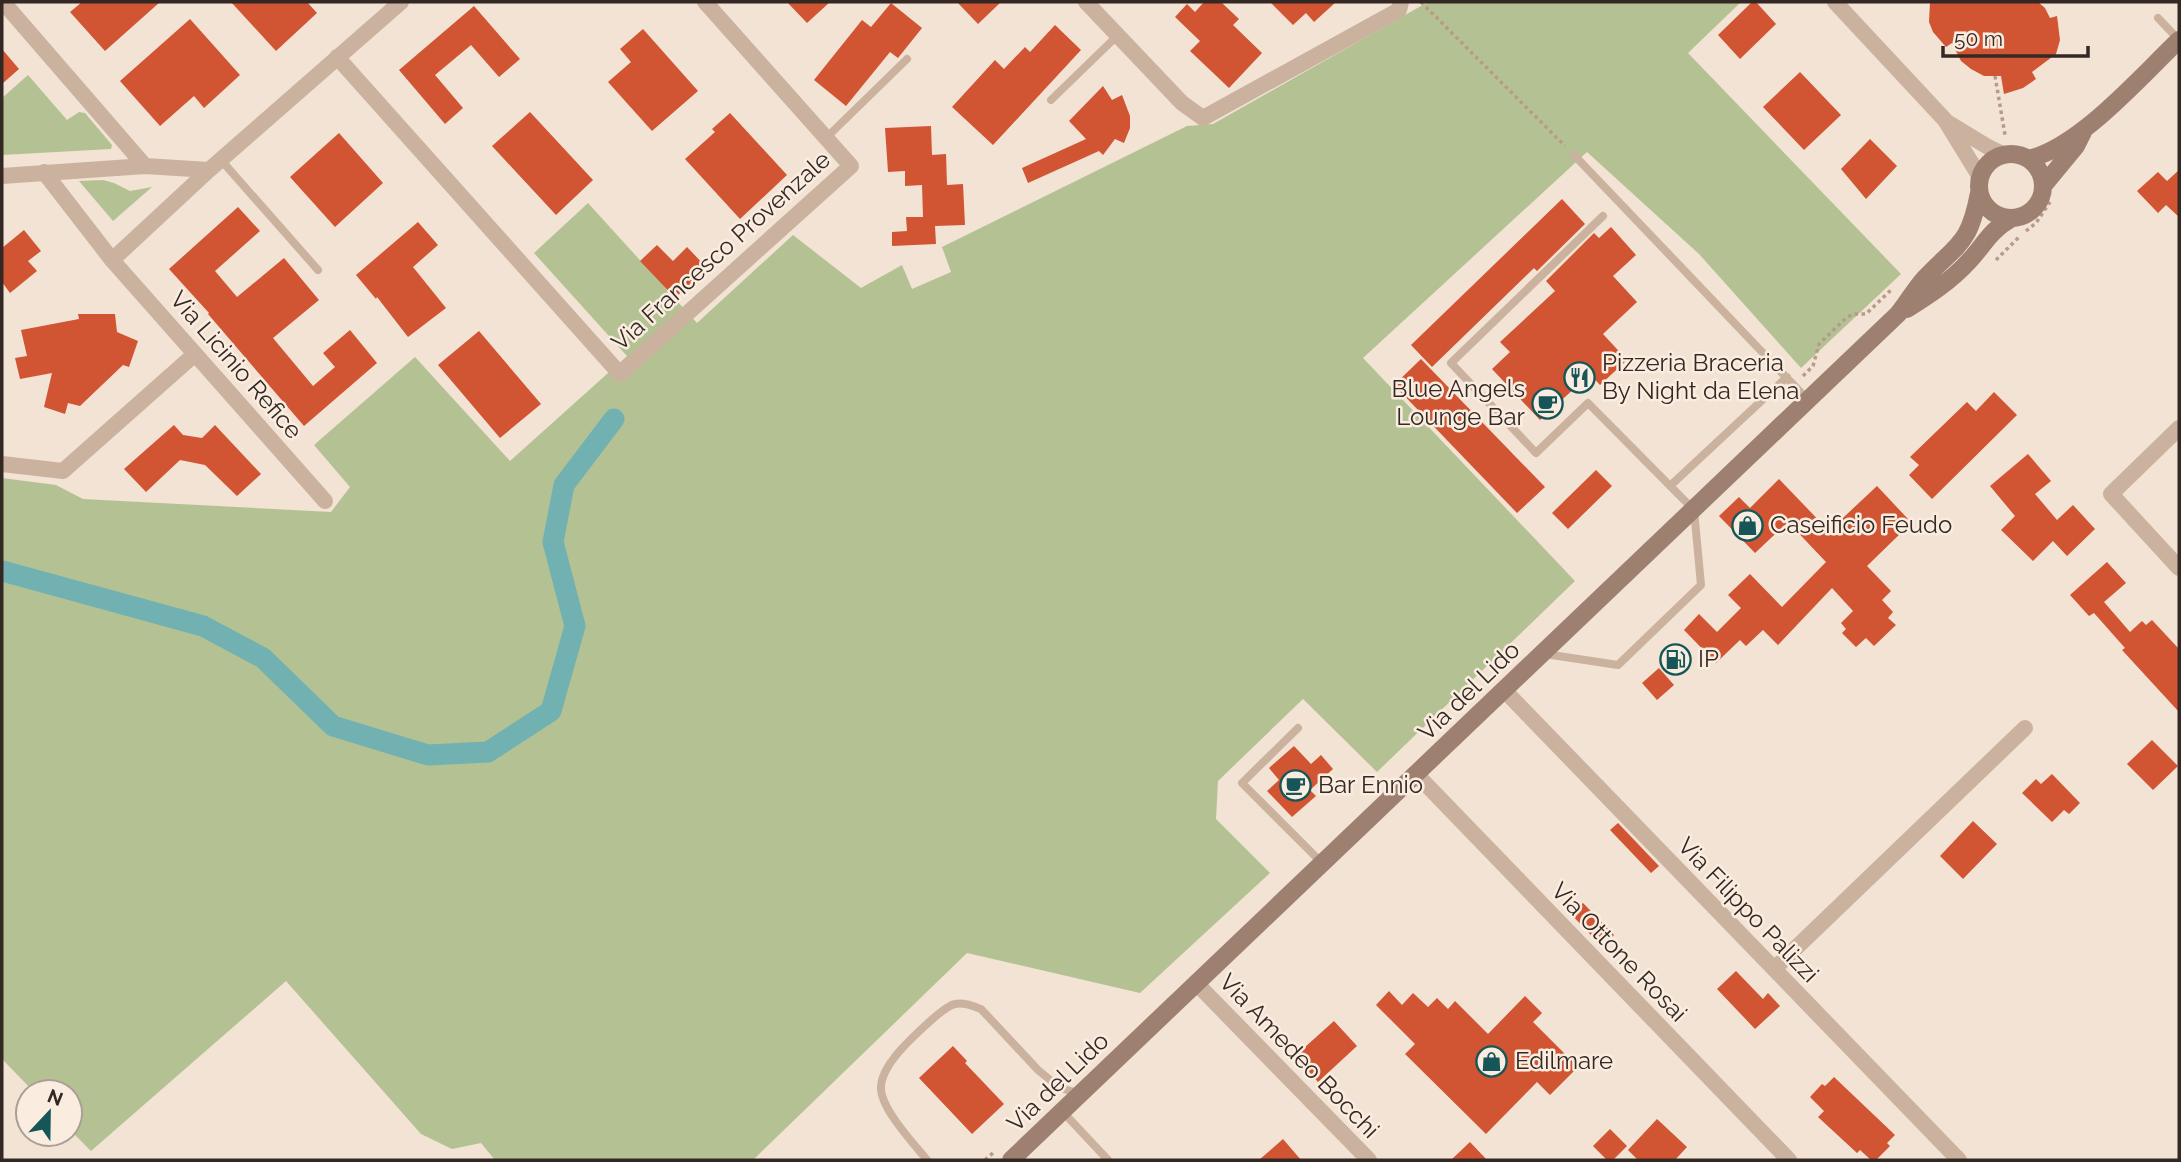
<svg xmlns="http://www.w3.org/2000/svg" width="2181" height="1162" font-family="Raleway,sans-serif">
<style>
.green{fill:#b4c293}
.lines{fill:none;stroke-linecap:round;stroke-linejoin:round}
.canal{stroke:#71b1b2;stroke-width:21}
.building{fill:#d15433}
.path{stroke:#b79b8a;stroke-width:3.5;stroke-dasharray:3.5 3.5;stroke-linecap:butt}
.service{stroke:#cbb29f;stroke-width:8}
.minor{stroke:#cbb29f;stroke-width:16}
.secondary{stroke:#9e8071;stroke-width:18}
.labels{text-anchor:middle;stroke-width:5;stroke-linejoin:round;paint-order:stroke}
.street-label{font-size:24px;fill:#342824;stroke:#faede0}
.poi-label{font-size:24px;fill:#342824;stroke:#faede0;text-anchor:start}
</style>
<rect width="100%" height="100%" fill="#f2e3d4"/>
<path class="green" d="M1428 2H1741L1688 53 1901 274 1801 368 1699 254 1587 152 1363 358 1575 581 1377 772 1303 699 1218 781 1216 819 1270 873 1140 993 967 953 753 1160H495L481 1143 452 1149 421 1134 286 981 91 1151 70 1130V1092H34L2 1059V478L56 485 83 499 331 512 350 487 314 445 415 357 510 461 627 356 534 253 588 203 697 323 793 235 861 288 902 265 912 289 951 272 942 247 1187 126 1213 124Z
M28 75 67 120 79 112 85 113 112 145 111 149 2 155V98Z
M103 180 114 183 130 191 152 187 113 221 79 181Z"/>
<g class="lines">
<path class="canal" d="M2 571 203 626 263 658 333 726 428 755 488 752 551 711 575 626 553 542 564 485 614 419"/>
</g>
<path class="building" d="M82 2H160L105 51 70 12Z
M231 2H307L317 13 276 51Z
M787 2H830L807 23Z
M957 2H1001L978 24Z
M1204 2H1221L1239 19 1233 25 1262 53 1229 88 1190 51 1200 41 1175 17 1187 4 1195 12Z
M1270 2H1336L1314 22 1306 13 1293 25Z
M1752 2H1756L1776 24 1740 59 1718 35Z
M1930 2H2038L2045 8 2050 18 2057 16 2060 40 2056 54 2032 72 2036 79 2023 88 2004 94 2001 76H1984L1971 69 1961 61 1952 43 1946 47 1933 32 1929 22Z
M891 3 922 28 898 58 890 52 846 106 814 80 862 20 871 27Z
M474 6 520 59 499 77 471 45 435 75 463 108 445 124 399 70Z
M190 19 240 75 204 108 194 96 160 126 120 81Z
M1055 25 1081 50 993 145 952 107 995 60 1004 69 1025 47 1030 52Z
M643 29 698 91 652 131 608 82 631 62 620 49Z
M2 49 19 69 2 84Z
M1800 72 1841 115 1804 150 1763 107Z
M1103 86 1112 100 1122 95 1130 116V128L1124 143 1115 139 1103 155 1099 151 1028 183 1022 168 1086 139 1069 121Z
M530 112 593 180 556 215 492 146Z
M730 113 787 175 740 219 685 159 715 132 712 129Z
M931 126 932 155 946 154 947 185 963 184 965 225 935 226 936 244 892 246V232L907 231 906 217H923L922 185 905 186V171L888 172 885 128Z
M339 133 383 183 335 227 290 177Z
M1870 139 1897 166 1866 199 1841 169Z
M2179 170V217L2166 205 2158 213 2137 191 2158 172 2167 181Z
M1562 199 1585 224 1537 271 1534 268 1432 367 1411 345Z
M238 207 260 231 215 271 237 297 284 258 319 300 273 338 313 386 335 367 323 353 350 330 377 363 304 426 208 314 209 313 169 269Z
M418 222 438 245 413 267 446 308 408 337 377 297 376 299 356 275Z
M1611 227 1636 255 1613 276 1637 302 1603 334 1627 360 1600 385 1590 374 1540 420 1492 369 1510 352 1500 342 1555 291 1546 281 1594 233 1599 238Z
M24 230 41 251 28 261 37 271 10 293 2 282V248Z
M657 245 673 261 687 247 707 268 675 298 640 261Z
M78 314H115L117 332 138 341 129 367 123 365 80 406 68 403 65 414 44 407 52 373 20 379 15 358 27 356 21 330 79 319Z
M479 331 541 404 500 438 438 365Z
M1421 359 1545 487 1517 513 1394 385Z
M1994 392 2017 415 1932 499 1909 475 1919 465 1910 457 1967 402 1976 411Z
M174 425 183 435 202 438 215 425 261 474 237 496 205 465 180 460 146 492 124 469Z
M2028 454 2051 481 2035 494 2057 520 2073 505 2095 529 2067 556 2053 541 2033 561 2001 530 2015 516 1990 486Z
M1596 470 1612 486 1568 529 1552 513Z
M1779 479 1829 531 1877 486 1908 519 1900 527 1904 530 1867 566 1891 591 1882 600 1893 612 1888 618 1896 625 1874 646 1866 638 1856 647 1842 633 1846 629 1841 623 1853 611 1832 588 1778 645 1763 630 1746 646 1740 640 1716 663 1684 630 1699 614 1717 632 1741 608 1728 595 1750 574 1782 607 1826 562 1788 522 1755 553 1719 516 1739 497 1750 508Z
M2107 562 2126 583 2104 602 2130 632 2142 621 2146 625 2152 620 2179 649V712L2122 650 2125 648 2094 613 2089 616 2070 595Z
M1659 668 1674 685 1657 700 1642 683Z
M2152 740 2178 766 2153 790 2127 764Z
M1294 746 1311 764 1321 755 1333 769 1310 790 1316 796 1292 817 1267 791 1279 780 1269 768Z
M2052 774 2080 803 2069 814 2064 810 2052 822 2022 793 2036 779 2041 784Z
M1973 821 1997 844 1963 879 1940 856Z
M1618 823 1659 866 1651 873 1610 830Z
M1583 903 1614 935 1602 947 1571 914Z
M1736 971 1763 999 1768 993 1780 1006 1755 1029 1717 989Z
M1389 991 1402 1005 1413 993 1428 1007 1437 998 1448 1009 1455 1001 1488 1034 1525 996 1542 1013 1533 1022 1578 1067 1550 1095 1537 1082 1486 1134 1405 1054 1415 1044 1376 1005Z
M1334 1021 1357 1046 1318 1082 1295 1056Z
M953 1046 967 1061 965 1063 1004 1104 972 1134 919 1078Z
M1834 1077 1895 1135 1887 1143 1890 1146 1876 1160H1871L1860 1150 1857 1153 1818 1117 1824 1111 1810 1097 1822 1084 1825 1086Z
M1657 1119 1687 1147 1675 1160H1638L1628 1150Z
M1610 1129 1627 1146 1613 1160H1607L1593 1146Z
M1283 1139 1301 1160H1259Z
M1470 1142 1487 1160H1451Z"/>
<g class="lines">
<path class="path" d="M1421 2 1565 146
M1995 76 2005 135
M2026 231 2036 223 2050 202
M1996 260 2020 236
M1803 376 1813 366 1819 344 1846 318 1853 314H1866L1893 288
M985 1160 994 1152"/>
<path class="service" d="M2158 18 2179 40
M1051 100 1118 35
M826 138 907 59
M1574 155 1808 400
M221 160 318 270
M1670 486 1787 377
M1545 654 1618 665 1701 585 1694 510 1588 403 1536 453 1451 363 1603 216
M1298 728 1242 783 1321 862
M1062 1111 1108 1160
M927 1160C914 1144 880 1108 881 1087 881 1078 888 1065 894 1058 902 1047 943 1006 955 1004 964 1002 973 1006 981 1009L1038 1070 1060 1088 1078 1093"/>
<path class="minor" d="M3 2 145 166
M1086 2 1182 103 1203 118 1399 10 1401 2
M1835 2 1945 120 1980 177
M337 57 620 374 851 166 705 2
M1947 122 1988 147 2004 155
M44 172 112 260 325 501
M2 176 145 166 209 170
M112 260 209 170 401 2
M2179 428 2111 494 2179 568
M2 464 63 471 195 354
M1505 691 1959 1160
M1417 775 1789 1160
M1774 969 2025 728
M1197 984 1369 1160"/>
<path class="secondary" d="M1979 186a32 32 0 1 1 64 0a32 32 0 1 1-64 0Z
M2028 159C2079 148 2141 76 2179 40
M2043 186 2076 146 2083 132
M1907 309C1929 295 1951 281 1969 261 1986 243 1988 232 2012 218
M1011 1160 1898 314C1907 303 1915 289 1924 279 1958 243 1969 246 1979 193"/>
</g>
<defs>
<symbol id="restaurant-ring" viewBox="-11 -11 22 22"><circle r="9.5" fill="#faede0" stroke="#165658" stroke-width="1.5"/><path d="M-5-6h1v4h1v-4h1v4h1v-4h1v5L-1.5 .5V6h-2V.5L-5-1ZM5-6V6H3V1.5H1.5Q1.5-4 5-6Z" fill="#165658"/></symbol>
<symbol id="cafe-ring" viewBox="-11 -11 22 22"><circle r="9.5" fill="#faede0" stroke="#165658" stroke-width="1.5"/><path d="M-5.5-4.5H6V0H3Q3 3.5 0 3.5H-2.5Q-5.5 3.5-5.5 0ZM3-3.2v2h1.7v-2ZM-6 4.5H4V6H-6Z" fill="#165658"/></symbol>
<symbol id="shop-ring" viewBox="-11 -11 22 22"><circle r="9.5" fill="#faede0" stroke="#165658" stroke-width="1.5"/><path d="M-5-2.5h2.3a2.7 3.5 0 0 1 5.4 0H5L5.5 6h-11ZM-1.5-2.5h3a1.5 2.3 0 0 0-3 0Z" fill="#165658"/></symbol>
<symbol id="fuel-ring" viewBox="-11 -11 22 22"><circle r="9.5" fill="#faede0" stroke="#165658" stroke-width="1.5"/><path d="M-5.5-6h7V0h2V4h1.3V-2.5L3-4.5l.8-.8L6-3V5H2.5V1h-1V6h-7ZM-4.2-4.7v3.2H.2V-4.7Z" fill="#165658"/></symbol>
</defs>
<g fill-rule="evenodd">
<use href="#restaurant-ring" x="1562" y="360" width="35" height="35"/>
<use href="#cafe-ring" x="1530" y="386" width="35" height="35"/>
<use href="#shop-ring" x="1730" y="508" width="35" height="35"/>
<use href="#fuel-ring" x="1658" y="642" width="35" height="35"/>
<use href="#cafe-ring" x="1278" y="768" width="35" height="35"/>
<use href="#shop-ring" x="1474" y="1044" width="35" height="35"/>
</g>
<g class="labels">
<g class="street-label">
<text transform="translate(721 251) rotate(-42)" y="8">Via Francesco Provenzale</text>
<text transform="translate(236 365) rotate(49)" y="8">Via Licinio Refice</text>
<text transform="translate(1469 691) rotate(-44)" y="8">Via del Lido</text>
<text transform="translate(1748 910) rotate(46)" y="8">Via Filippo Palizzi</text>
<text transform="translate(1619 952) rotate(46)" y="8">Via Ottone Rosai</text>
<text transform="translate(1299 1056) rotate(46)" y="8">Via Amedeo Bocchi</text>
<text transform="translate(1058 1082) rotate(-44)" y="8">Via del Lido</text>
</g>
<g class="poi-label">
<text x="1602" y="371">Pizzeria Braceria<tspan x="1602" dy="28">By Night da Elena</tspan></text>
<text x="1525" y="397" text-anchor="end">Blue Angels<tspan x="1525" dy="28">Lounge Bar</tspan></text>
<text x="1770" y="533">Caseificio Feudo</text>
<text x="1698" y="667">IP</text>
<text x="1318" y="793">Bar Ennio</text>
<text x="1515" y="1069">Edilmare</text>
</g>
</g>
<rect width="2181" height="1162" fill="none" stroke="#342824" stroke-width="7"/>
<g transform="translate(49 1113) rotate(22)"><circle r="33" fill="#faede0" stroke="#ab9e95" stroke-width="2"/>
<path d="M0-5L12 26L0 18L-12 26Z" fill="#165658"/>
<text y="-10" font-size="19" font-weight="bold" text-anchor="middle" fill="#342824">N</text>
</g>
<path d="M1943 46v10h145v-10" fill="none" stroke="#342824" stroke-width="3.5"/>
<text x="1954" y="46" font-size="21" fill="#342824" stroke="#faede0" stroke-width="5" paint-order="stroke">50 m</text>
</svg>
